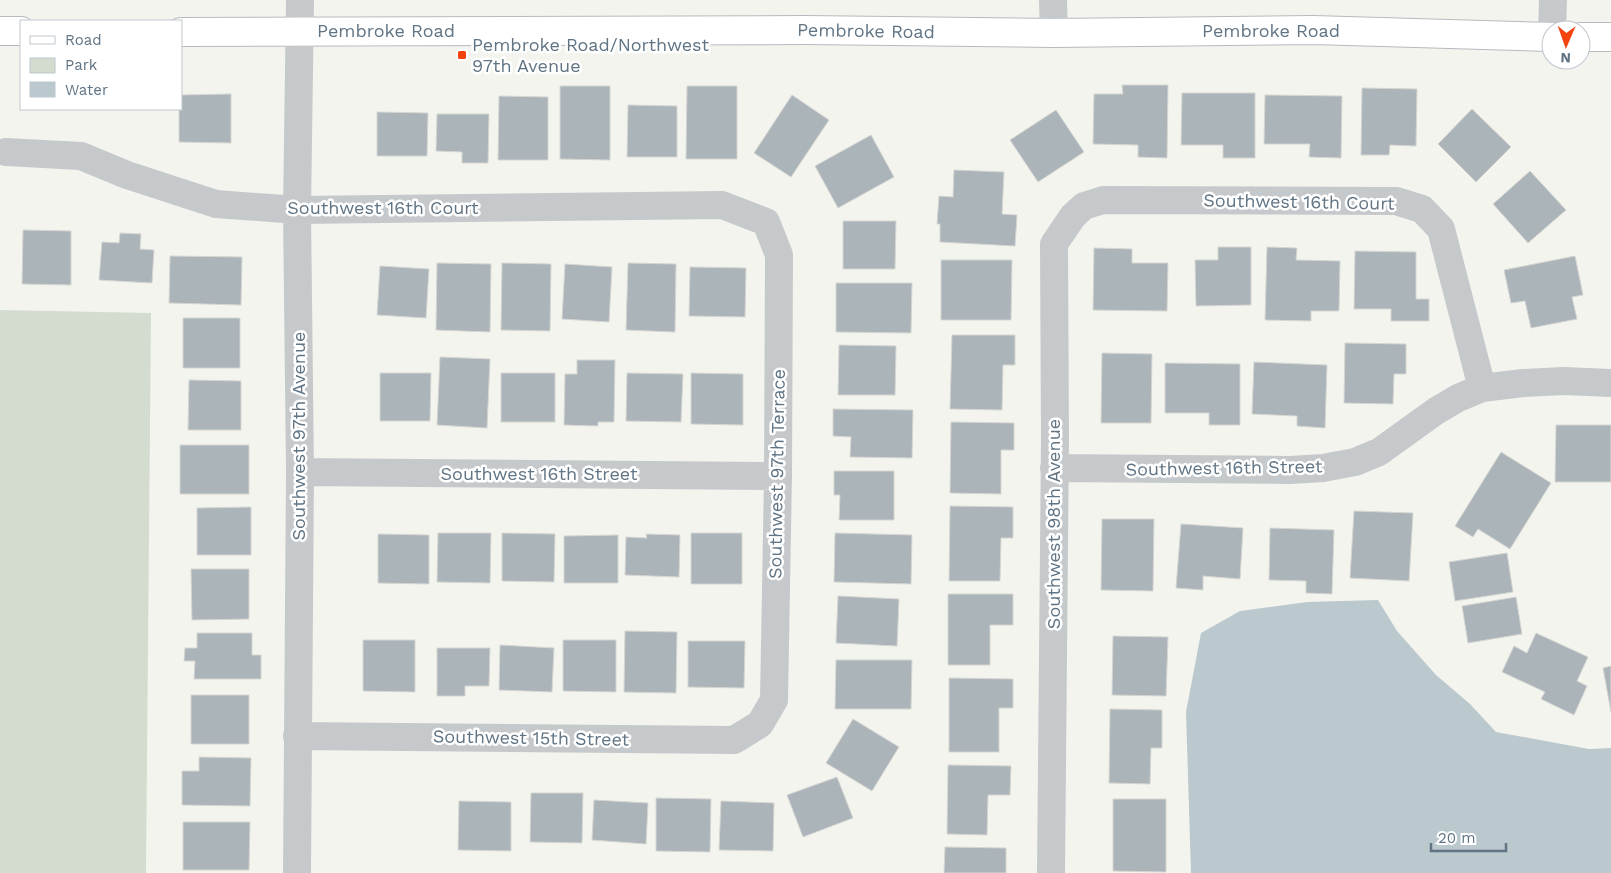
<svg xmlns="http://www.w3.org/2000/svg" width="1611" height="873" font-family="'Work Sans',sans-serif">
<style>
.green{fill:#d4dcd0}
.water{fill:#bbc8cd}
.building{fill:#abb4b9;stroke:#d5d5d2}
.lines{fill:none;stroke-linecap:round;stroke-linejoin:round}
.major-casing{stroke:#b6babe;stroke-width:30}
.minor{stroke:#c6c9cc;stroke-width:28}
.major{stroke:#fff;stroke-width:28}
.poi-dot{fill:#f5430e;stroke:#fff;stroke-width:2}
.labels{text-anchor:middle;stroke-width:5;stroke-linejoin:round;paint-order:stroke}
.street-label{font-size:18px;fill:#607484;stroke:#fff}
.poi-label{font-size:18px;fill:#607484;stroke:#fff;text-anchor:start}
</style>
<rect width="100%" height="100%" fill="#f4f4ef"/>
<path class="green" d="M0 310 151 313 146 873H0Z"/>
<path class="water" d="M1378 600 1397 631 1436 675 1470 704 1496 732 1589 749 1611 748V873H1191L1186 712 1201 633 1240 611 1307 602Z"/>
<path class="building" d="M1122 85H1168L1167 158 1138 157V145L1093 144 1094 94H1123Z
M560 86H610V160L560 159Z
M687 86H737V159H686Z
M1362 88 1417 89 1416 146 1390 145 1389 155H1361Z
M1182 93H1255V158H1223V145H1181Z
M231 94V143L179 142V109H181V95Z
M792 95 829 120 791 177 754 153Z
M1265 95 1342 96 1341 158 1309 157 1310 144H1264Z
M499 96 548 97V160H498Z
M628 105 677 106V157H627Z
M1472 109 1511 147 1476 182 1438 144Z
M1056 110 1084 152 1038 182 1010 140Z
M377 112 428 113 427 156H377Z
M437 114H489L488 163H462V152L436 151Z
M871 135 894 177 838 208 815 166Z
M954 170 1004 172 1002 214 1017 215 1015 246 940 242V224H937L939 196 953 197Z
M1530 171 1566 210 1528 243 1493 204Z
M843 221H896L895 269H843Z
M23 230 71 231V285L22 284Z
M120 233 141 234 140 249 154 250 152 283 99 280 102 242 119 243Z
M1218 247H1251V305L1196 306 1195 260H1218Z
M1267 247 1297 248 1296 260 1340 261 1339 311H1311V321L1265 320Z
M1094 248 1132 249V263H1168L1167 311 1093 310Z
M1355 251 1416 252V299H1429V321H1391V309H1354Z
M170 256 242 257 241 305 169 303Z
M1575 256 1583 295 1572 297 1577 319 1531 328 1525 301 1511 303 1504 270Z
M941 260H1012L1011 320H941Z
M437 263 491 264 490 332 436 330Z
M502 263 551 264 550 331 501 330Z
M628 263 676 264 675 332 626 330Z
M565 264 612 267 609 322 562 319Z
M380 266 429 269 426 318 377 315Z
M690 267 746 268 745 317 689 316Z
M836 283H912L911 333 836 332Z
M183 318H240V368H183Z
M952 335H1015V365H1003L1002 410 950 409Z
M1345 343 1406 344V374H1394L1393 404 1344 403Z
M839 345 896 346 895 395H838Z
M1102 353 1152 354 1151 423H1101Z
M440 357 490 359 487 428 437 425Z
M577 360H615L614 422H598V426L564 425 565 374H577Z
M1254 362 1327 365 1325 428 1297 426V416L1252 414Z
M1165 363 1240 364V425H1209V413H1165Z
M380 373H431L430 421H380Z
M501 373H555V422H501Z
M627 373 683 374 681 422 626 421Z
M691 373 743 374V425L691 424Z
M189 380 241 381V430H188Z
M833 409 913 410 912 458 850 457 851 437 833 436Z
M951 422 1014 423V450H1001V494L950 493Z
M1556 425H1611V482H1555Z
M180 445H249V494H180Z
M1501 452 1551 483 1510 549 1478 529 1473 537 1455 526Z
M834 471H894V520H839L840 495H834Z
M950 506 1013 507V538H1001L1000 581H949Z
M251 507V555H197V508Z
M1354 511 1413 513 1409 581 1350 578Z
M1102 519H1154L1153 591 1101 590Z
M1181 524 1243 528 1240 579 1203 576V590L1176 588Z
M1270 528 1334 530 1332 594 1306 593V581L1269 580Z
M438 533H491L490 583 437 582Z
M502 533 555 534 554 582 502 581Z
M691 533H742V584H691Z
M835 533 912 535 911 584 834 582Z
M378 534 429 535V584L378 583Z
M646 534 680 535 679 577 625 575 626 537 647 538Z
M618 535V583H564V536Z
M1507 553 1513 592 1455 601 1449 562Z
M191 569H249V619L192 620Z
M948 594H1013V625H990V665H948Z
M838 596 899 599 897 646 836 643Z
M1516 597 1522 634 1468 643 1462 606Z
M625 631 677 632 676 693 624 692Z
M197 633H252V655H261V679H194L195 661H184L185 648H197Z
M1536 633 1588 657 1577 681 1587 686 1574 715 1541 699 1545 692 1502 672 1514 646 1527 653Z
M1113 636 1168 637 1166 696 1112 695Z
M363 640H415V692L363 691Z
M563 640H616V692L563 691Z
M688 641H745L744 688 688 687Z
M500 645 554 648 552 692 499 690Z
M437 648H490L489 686H465V696H437Z
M836 660H912L911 709H835Z
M1611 666V712L1603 668Z
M949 678 1013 679V708H999V752H949Z
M191 695H249V744H191Z
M1110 709 1162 710V748H1151L1150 784 1109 783Z
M853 719 899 747 872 791 826 763Z
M199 757 251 758 250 806 182 805V771H199Z
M948 765 1011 766 1010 795H988L987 835 947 834Z
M837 777 853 818 803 837 787 795Z
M531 793H583L582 843 530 842Z
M656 798 711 799 710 852 656 851Z
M1113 799H1166V872L1113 871Z
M594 800 648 803 646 844 592 840Z
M459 801 511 802V851L458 850Z
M721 801 774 803 773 851 719 850Z
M183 822H250L249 870H183Z
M945 847 1006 848V873H944Z"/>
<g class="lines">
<defs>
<path id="major" d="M0 31H21
M181 32 805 30 1054 33 1313 30 1551 37
M1581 37H1611"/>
</defs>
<use href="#major" class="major-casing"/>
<path class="minor" d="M1053 0 1054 33
M1552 30 1553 0
M6 152 81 156 127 175 216 204 297 210 722 205 766 222 779 255 778 476 774 700 760 724 734 740 297 736
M1054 468 1290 470 1323 468 1355 462 1379 452 1436 411 1458 398 1482 388 1523 383 1564 381 1611 383
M300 472 778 476
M297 873 300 472 297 210 300 0
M1051 873 1055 438 1054 244 1073 216 1084 206 1103 200 1396 201 1422 209 1441 229 1482 388"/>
<use href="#major" class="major"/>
</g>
<rect class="poi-dot" x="457" y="50" width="10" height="10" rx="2.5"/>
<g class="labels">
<g class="street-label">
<text x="386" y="37">Pembroke Road</text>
<text transform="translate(866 31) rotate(1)" y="6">Pembroke Road</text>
<text x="1271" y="37">Pembroke Road</text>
<text transform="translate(1299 202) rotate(1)" y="6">Southwest 16th Court</text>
<text x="383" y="214">Southwest 16th Court</text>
<text transform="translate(299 436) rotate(-90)" y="6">Southwest 97th Avenue</text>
<text transform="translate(1224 468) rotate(-1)" y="6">Southwest 16th Street</text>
<text x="539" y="480">Southwest 16th Street</text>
<text transform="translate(777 474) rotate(-89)" y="6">Southwest 97th Terrace</text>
<text transform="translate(1054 524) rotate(-90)" y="6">Southwest 98th Avenue</text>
<text transform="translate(531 738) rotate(1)" y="6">Southwest 15th Street</text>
</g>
<g class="poi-label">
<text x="472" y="51">Pembroke Road/Northwest<tspan x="472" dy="21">97th Avenue</tspan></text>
</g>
</g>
<rect x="20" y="20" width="162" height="90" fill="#ffffff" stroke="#bfc7ce"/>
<rect x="30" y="36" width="25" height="8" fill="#ffffff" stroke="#bfc7ce"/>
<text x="65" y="45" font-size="15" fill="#607484">Road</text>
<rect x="30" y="58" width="25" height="15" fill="#d4dcd0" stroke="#bfc7ce"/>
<text x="65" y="70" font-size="15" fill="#607484">Park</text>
<rect x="30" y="82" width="25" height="15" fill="#bbc8cd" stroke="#bfc7ce"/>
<text x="65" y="95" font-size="15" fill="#607484">Water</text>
<g transform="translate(1566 45) rotate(182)"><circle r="24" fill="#ffffff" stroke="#bfc7ce"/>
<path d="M0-4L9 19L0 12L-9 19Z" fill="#f5430e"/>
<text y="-8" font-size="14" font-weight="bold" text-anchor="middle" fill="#607484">N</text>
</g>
<path d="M1431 843v8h75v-8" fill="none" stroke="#607484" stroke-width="2.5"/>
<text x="1438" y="843" font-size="15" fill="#607484" stroke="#ffffff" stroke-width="4" paint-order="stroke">20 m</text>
</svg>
